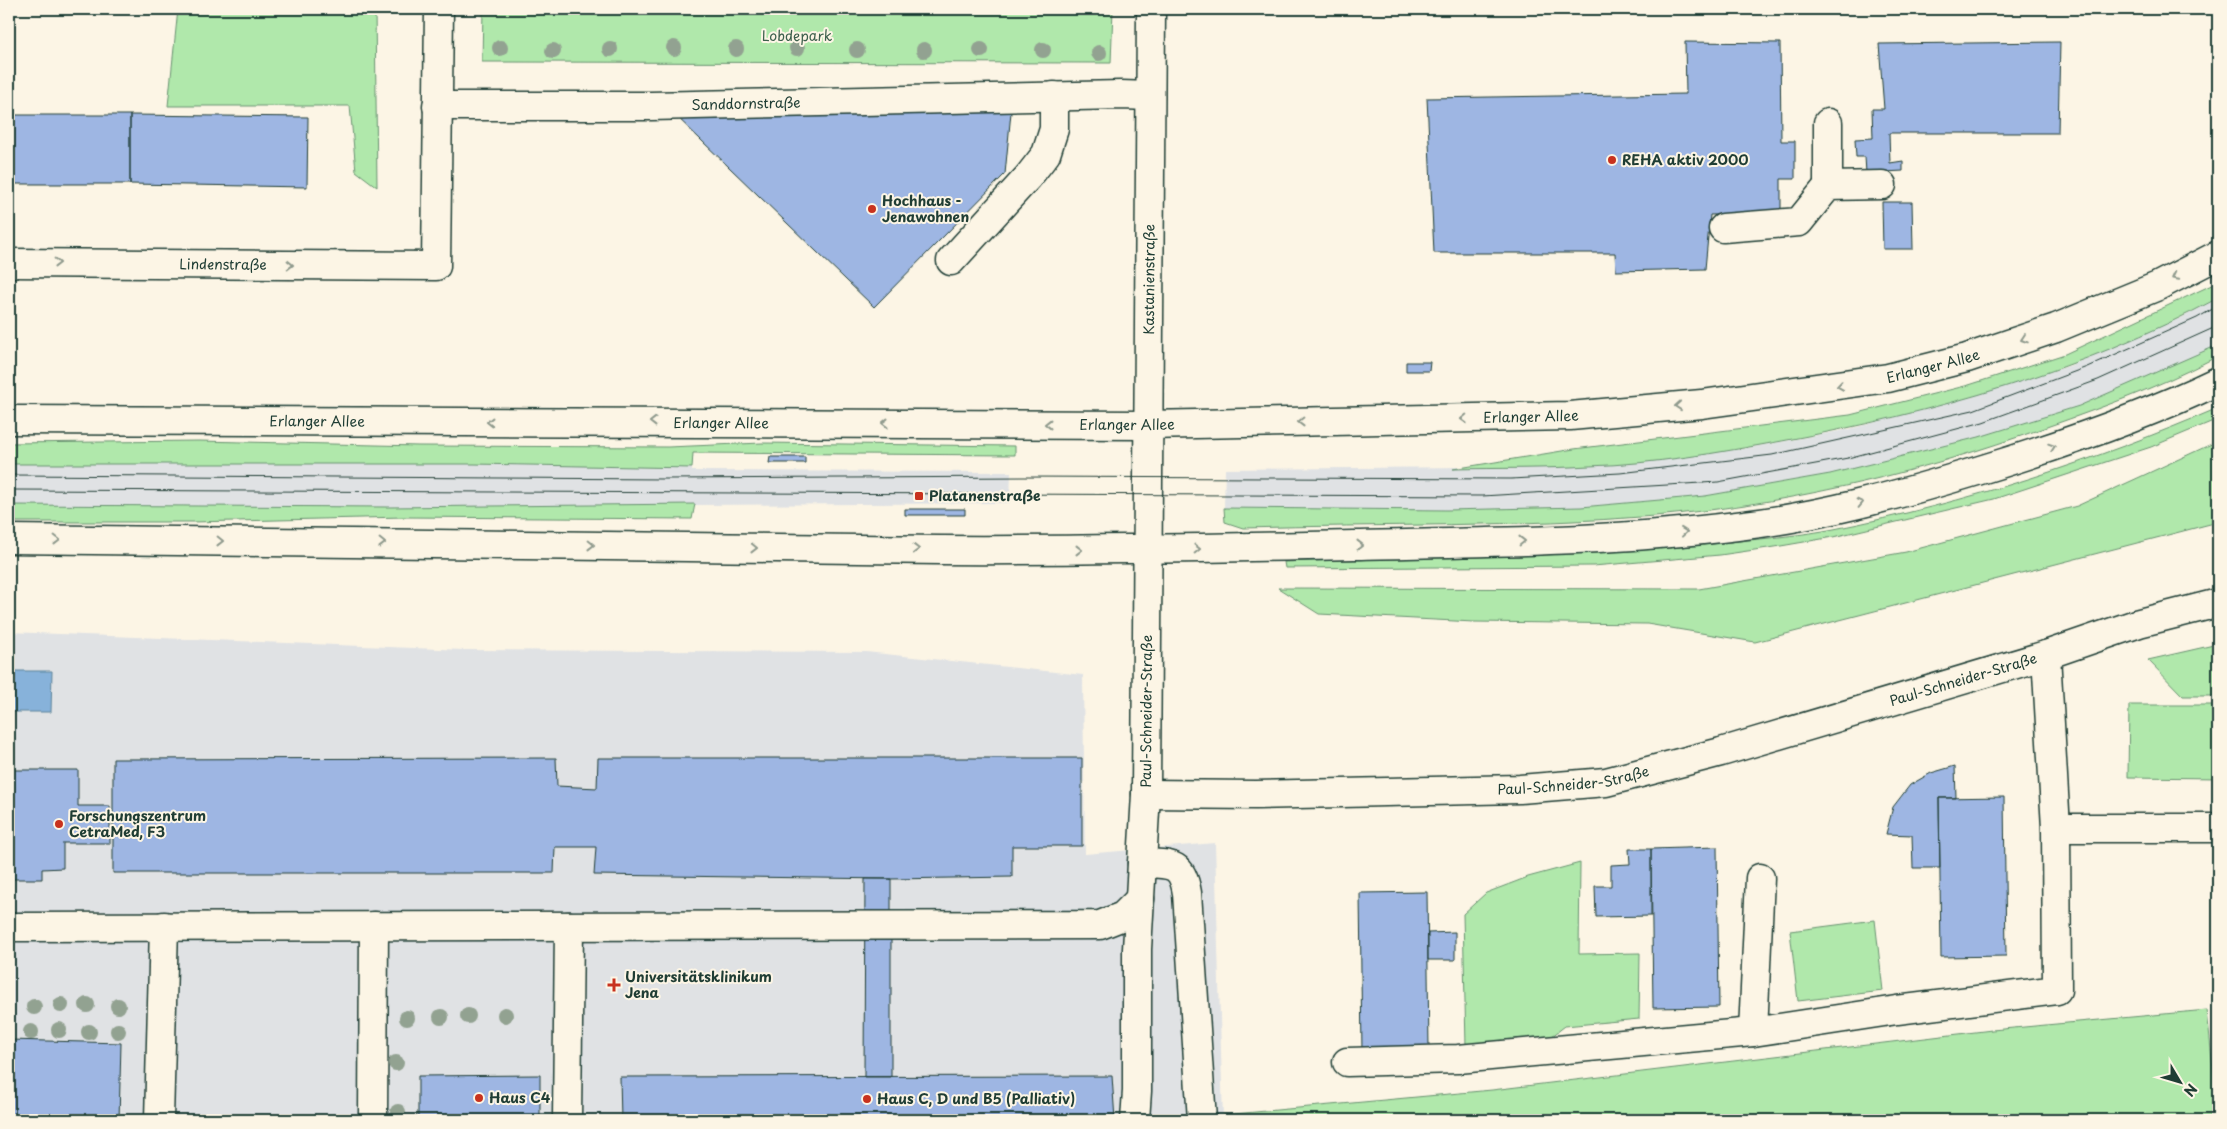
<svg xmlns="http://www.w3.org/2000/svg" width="2227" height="1129" font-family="'Playpen Sans',sans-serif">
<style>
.built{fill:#e0e2e4}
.green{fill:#b0e8ab;stroke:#689270}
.water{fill:#87b2da;stroke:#5d8398}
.building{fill:#9eb6e3;stroke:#1f3d34}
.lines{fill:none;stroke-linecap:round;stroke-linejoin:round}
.minor-casing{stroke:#1f3d34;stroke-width:31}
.major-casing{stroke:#1f3d34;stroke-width:31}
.minor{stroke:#fcf5e5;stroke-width:28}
.major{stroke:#fcf5e5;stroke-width:28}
.tram{stroke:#1f3d34;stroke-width:1}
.tree{fill:#92a291}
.oneway{stroke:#8e998c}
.poi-dot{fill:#c8321e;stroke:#fcf5e5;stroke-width:2}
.labels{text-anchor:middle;stroke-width:4;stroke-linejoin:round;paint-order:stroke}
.park-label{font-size:14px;fill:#3c5f4c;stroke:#fcf5e5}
.street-label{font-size:14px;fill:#1f3d34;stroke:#fcf5e5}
.poi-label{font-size:14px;font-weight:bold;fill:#1f3d34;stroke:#fcf5e5;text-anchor:start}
</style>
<rect width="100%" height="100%" fill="#fcf5e5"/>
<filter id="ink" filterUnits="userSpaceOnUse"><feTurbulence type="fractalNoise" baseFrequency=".02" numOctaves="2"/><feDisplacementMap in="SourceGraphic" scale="10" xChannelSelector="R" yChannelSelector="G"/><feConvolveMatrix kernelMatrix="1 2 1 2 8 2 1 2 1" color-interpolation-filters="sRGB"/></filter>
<g filter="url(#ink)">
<path class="built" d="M2218 298V345L2151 376 2079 406 1979 437 1830 474 1705 496 1581 507 1447 510 1224 508 1225 469 1590 466 1742 449 1850 429 1972 396 2069 366 2183 317Z
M9 464H473L692 468V471L1011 472 1010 503 388 507 9 505Z
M9 632 464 650 866 652 1083 675 1085 854 1215 843 1223 1120H9Z"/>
<path class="green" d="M178 9H375L377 187 356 171 350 106H168Z
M483 9H1113L1111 63 482 62Z
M2218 282V298C2083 371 1932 413 1782 441 1718 453 1653 464 1589 466 1544 469 1498 468 1453 469L1574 449 1850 415 1969 385 2065 354Z
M2218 345V356C2154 390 2087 413 2018 437 1902 477 1778 505 1655 516 1519 527 1381 524 1243 528L1225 522 1224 508 1447 510 1581 507 1705 496 1830 474 1979 437 2079 406Z
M2218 408V419L2151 447 1994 499 1833 537 1775 547 1720 555 1593 566 1285 568 1284 562C1436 556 1588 559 1739 541 1771 538 1803 535 1834 529 1966 503 2095 461 2218 408Z
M199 441 419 446 668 447 762 443 1015 446V455L693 453 692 468 473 464H9V443Z
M2218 441V522L1755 642 1647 624 1474 622 1319 614 1278 588 1699 589 1906 552 2077 506Z
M695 504 692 519 404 517 193 522H9V505L388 507Z
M2218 644V696H2183L2148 660Z
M2129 705H2218V778L2128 777Z
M1580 863 1579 954 1640 953 1639 1019 1565 1026 1551 1037 1466 1046 1463 914 1486 893 1528 877Z
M1875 920 1883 991 1798 1001 1790 931Z
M2207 1010 2218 1120H1223V1115L1492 1090 1992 1030Z"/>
<path class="water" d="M9 671H52L51 712H9Z"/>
<path class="building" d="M1685 42 1780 43 1781 141H1795V179H1781V213L1710 215 1705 269 1616 271 1615 253H1434L1427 98 1686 94Z
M2060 42 2058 133H1889L1890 163 1903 161V171L1866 173 1865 157H1856L1855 139 1873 138 1872 109H1884L1879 44Z
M1012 102 1005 174 874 307 672 112Z
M9 115H130V184H9Z
M130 115 308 117 307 187 130 184Z
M1882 202H1912L1913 249H1883Z
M1406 362H1430L1429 371H1406Z
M770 457H805V463H769Z
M905 509H965V515H905Z
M556 758 557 786 597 788 598 758H1082V846H1012V877L891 879 594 875 596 847H555L554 873H113V759Z
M1955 766 1956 798H1939L1940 868H1913L1912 835 1886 834 1893 807 1910 785 1931 773Z
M9 770H78V806H110V843H63V868L42 869V879H9Z
M2004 797 2006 956 1941 957 1939 798Z
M1717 847 1719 1007 1653 1008 1651 849Z
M1629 849H1651V916L1596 917 1595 886H1611V865L1630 864Z
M865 879H891V1077H864Z
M1427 892 1429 1051 1362 1052 1360 893Z
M1455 932V960H1428V933Z
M9 1040 121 1043 119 1120H9Z
M540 1075V1120H418V1076Z
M1112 1076 1115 1120H621L620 1077Z"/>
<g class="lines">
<defs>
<g id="minor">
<path id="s1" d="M437 106H651L1121 95 1150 96"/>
<path d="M1828 186V123"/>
<path d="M1723 228 1799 222 1828 186 1882 185"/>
<path d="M951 261 1028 177 1046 154 1054 129V96"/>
<path id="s2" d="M9 263 436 266 439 9"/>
<path id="s3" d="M1146 794 1256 795 1520 789 1606 782 1721 752 2046 655 2139 623 2218 603"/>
<path d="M2056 828H2218"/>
<path d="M1142 863C1171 864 1182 862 1187 893L1202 1120"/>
<path d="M9 927 1100 925 1123 916 1140 899"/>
<path d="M1753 1032 1760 878"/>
<path d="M1347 1062 1458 1059 1753 1032 1897 1010 2057 990 2056 828 2046 655"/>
<path d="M159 1120 164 926"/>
<path d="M373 1120 374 926"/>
<path d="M567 1120 569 926"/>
<path id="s4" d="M1135 1120 1137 1091V949L1146 794 1151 9"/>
</g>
<g id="major">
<path id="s5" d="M9 420 1149 425 1570 416 1702 404 1888 378 1967 358 2056 328 2158 286 2218 255"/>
<path d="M9 539C319 542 630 547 940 550 1079 551 1217 548 1356 545 1483 542 1610 542 1737 526 1818 517 1898 495 1977 471 2059 446 2141 418 2218 381"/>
</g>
</defs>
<use href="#minor" class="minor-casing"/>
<use href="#major" class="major-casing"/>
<use href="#minor" class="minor"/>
<use href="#major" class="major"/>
<path class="tram" d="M9 475 665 479 1024 477 1511 479 1620 473 1772 455 1973 410 2087 367 2197 318 2218 306
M9 490 1482 496 1718 482 1848 458 1983 422 2098 380 2218 326"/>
</g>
<g class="tree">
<circle cx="500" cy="48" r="8"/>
<circle cx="674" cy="48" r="8"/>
<circle cx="797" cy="48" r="8"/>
<circle cx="610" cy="49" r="8"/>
<circle cx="736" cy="49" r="8"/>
<circle cx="857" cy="50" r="8"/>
<circle cx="924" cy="50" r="8"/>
<circle cx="981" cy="50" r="8"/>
<circle cx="1043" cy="50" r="8"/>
<circle cx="553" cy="51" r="8"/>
<circle cx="1099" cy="53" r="8"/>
<circle cx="61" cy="1005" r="8"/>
<circle cx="87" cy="1005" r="8"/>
<circle cx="118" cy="1006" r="8"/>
<circle cx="34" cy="1007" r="8"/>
<circle cx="505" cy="1015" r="8"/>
<circle cx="468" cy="1016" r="8"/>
<circle cx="441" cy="1017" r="8"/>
<circle cx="407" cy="1018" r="8"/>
<circle cx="59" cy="1030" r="8"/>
<circle cx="118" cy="1031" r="8"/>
<circle cx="31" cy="1032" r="8"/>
<circle cx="89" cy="1032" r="8"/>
<circle cx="396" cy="1063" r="8"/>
<circle cx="398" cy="1112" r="8"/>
</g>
<defs><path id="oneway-chevron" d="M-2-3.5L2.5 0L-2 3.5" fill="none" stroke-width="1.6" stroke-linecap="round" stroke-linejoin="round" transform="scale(1.25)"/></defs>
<g class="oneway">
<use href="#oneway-chevron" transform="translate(57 263) rotate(1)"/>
<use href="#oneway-chevron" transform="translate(290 265) rotate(1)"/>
<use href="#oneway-chevron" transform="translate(2175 277) rotate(153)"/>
<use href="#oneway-chevron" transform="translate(2024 339) rotate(161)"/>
<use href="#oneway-chevron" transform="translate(1840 386) rotate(171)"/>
<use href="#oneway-chevron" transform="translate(1678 406) rotate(175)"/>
<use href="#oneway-chevron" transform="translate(1464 419) rotate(178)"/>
<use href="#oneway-chevron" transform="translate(490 422) rotate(-180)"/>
<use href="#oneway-chevron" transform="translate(653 422) rotate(-180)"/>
<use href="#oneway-chevron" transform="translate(1301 422) rotate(179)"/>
<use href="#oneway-chevron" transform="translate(885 423) rotate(-180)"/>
<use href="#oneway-chevron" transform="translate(1048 424) rotate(-180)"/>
<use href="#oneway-chevron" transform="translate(2052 447) rotate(-19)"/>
<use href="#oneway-chevron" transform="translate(1860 503) rotate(-13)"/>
<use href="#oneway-chevron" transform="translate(1684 532) rotate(-6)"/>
<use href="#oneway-chevron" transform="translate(57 540) rotate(1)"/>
<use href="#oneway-chevron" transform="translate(220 541) rotate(1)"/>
<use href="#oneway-chevron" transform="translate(1522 541) rotate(-1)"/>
<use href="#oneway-chevron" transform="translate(382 543) rotate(1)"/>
<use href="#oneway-chevron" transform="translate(591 545) rotate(1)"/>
<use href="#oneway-chevron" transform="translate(1360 545) rotate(-1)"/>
<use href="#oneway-chevron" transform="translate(754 548) rotate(1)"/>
<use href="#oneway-chevron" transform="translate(916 549)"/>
<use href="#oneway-chevron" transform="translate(1197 549) rotate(-1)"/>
<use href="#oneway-chevron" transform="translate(1079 550)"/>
</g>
</g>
<g class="poi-dot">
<circle cx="1612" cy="160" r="5"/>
<circle cx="872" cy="209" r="5"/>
<rect x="914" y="491" width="10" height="10" rx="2.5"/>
<circle cx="59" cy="824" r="5"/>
<path d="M611.5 977.5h5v5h5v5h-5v5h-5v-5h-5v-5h5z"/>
<circle cx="479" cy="1098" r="5"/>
<circle cx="867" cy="1099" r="5"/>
</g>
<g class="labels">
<g class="park-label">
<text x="797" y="41">Lobdepark</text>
</g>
<g class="street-label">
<text dy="5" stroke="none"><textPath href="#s1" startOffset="309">Sanddornstraße</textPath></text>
<text dy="5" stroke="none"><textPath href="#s2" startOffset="214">Lindenstraße</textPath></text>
<text dy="5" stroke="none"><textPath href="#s4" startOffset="841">Kastanienstraße</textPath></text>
<text dy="5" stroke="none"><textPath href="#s5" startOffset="1928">Erlanger Allee</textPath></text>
<text dy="5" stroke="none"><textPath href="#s5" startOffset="1522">Erlanger Allee</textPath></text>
<text dy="5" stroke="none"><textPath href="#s5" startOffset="308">Erlanger Allee</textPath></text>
<text dy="5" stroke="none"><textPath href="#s5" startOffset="712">Erlanger Allee</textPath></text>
<text dy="5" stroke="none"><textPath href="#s5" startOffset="1118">Erlanger Allee</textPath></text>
<text dy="5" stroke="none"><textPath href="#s3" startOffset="832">Paul-Schneider-Straße</textPath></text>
<text dy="5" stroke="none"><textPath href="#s4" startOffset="409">Paul-Schneider-Straße</textPath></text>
<text dy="5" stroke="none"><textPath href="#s3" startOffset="428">Paul-Schneider-Straße</textPath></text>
</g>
<g class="poi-label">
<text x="1622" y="165">REHA aktiv 2000</text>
<text x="882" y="206">Hochhaus -<tspan x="882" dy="16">Jenawohnen</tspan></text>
<text x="929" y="501">Platanenstraße</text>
<text x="69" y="821">Forschungszentrum<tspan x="69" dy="16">CetraMed, F3</tspan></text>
<text x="625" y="982">Universitätsklinikum<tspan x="625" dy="16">Jena</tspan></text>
<text x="489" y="1103">Haus C4</text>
<text x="877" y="1104">Haus C, D und B5 (Palliativ)</text>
</g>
</g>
<rect width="2227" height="1129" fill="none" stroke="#fcf5e5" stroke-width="30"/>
<rect x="15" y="15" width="2197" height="1099" fill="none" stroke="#1f3d34" stroke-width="2" filter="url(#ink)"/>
<g transform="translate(2180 1082) rotate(128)" stroke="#fcf5e5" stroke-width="4" paint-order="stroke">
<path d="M0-4L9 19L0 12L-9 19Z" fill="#1f3d34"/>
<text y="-8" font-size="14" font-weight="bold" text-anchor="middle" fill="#1f3d34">N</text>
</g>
</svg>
